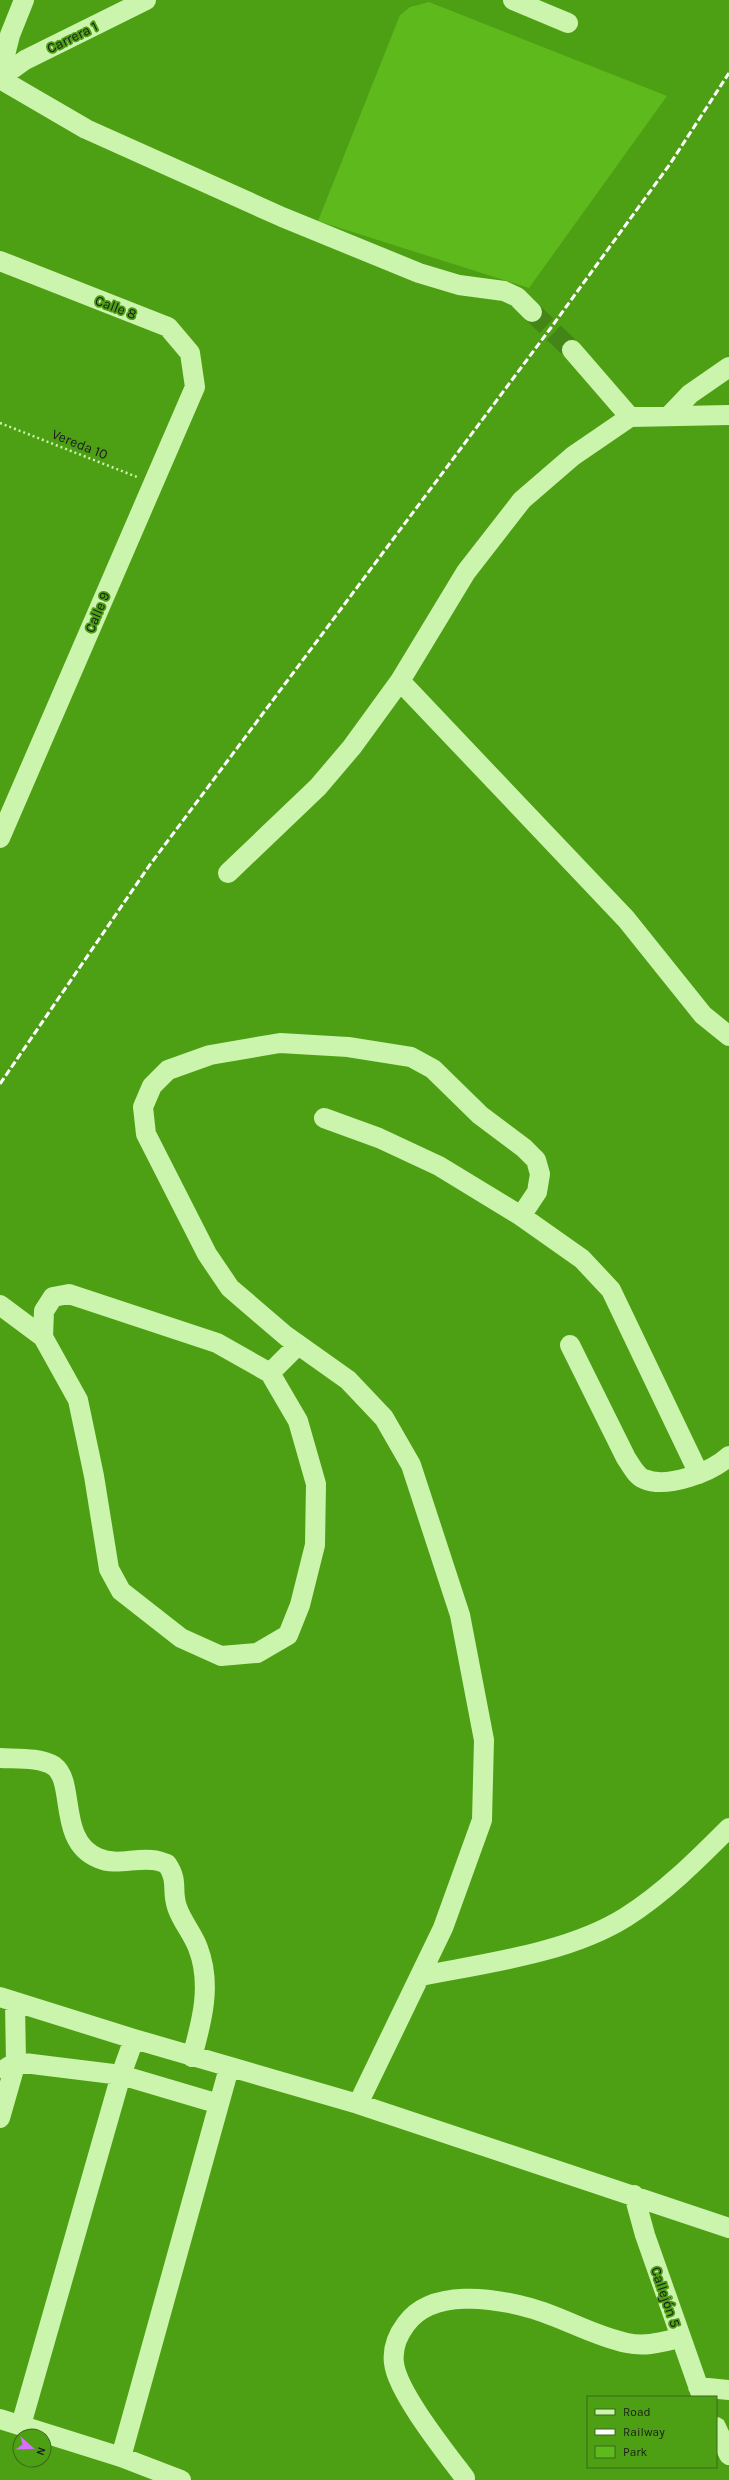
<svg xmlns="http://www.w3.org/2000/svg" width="729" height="2480" font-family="Karla,sans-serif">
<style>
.green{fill:#5eb91c}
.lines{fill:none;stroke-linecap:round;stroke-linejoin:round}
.minor-tunnel{stroke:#438516;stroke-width:20;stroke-dasharray:20 10;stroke-linecap:butt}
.path{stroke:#cbf4ac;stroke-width:2.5;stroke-dasharray:2 3;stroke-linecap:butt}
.minor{stroke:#cbf4ac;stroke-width:20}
.rail{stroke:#fff;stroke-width:3;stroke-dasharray:7 3;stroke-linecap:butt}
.labels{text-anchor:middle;stroke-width:3.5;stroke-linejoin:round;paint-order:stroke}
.street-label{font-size:14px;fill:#1d1d1d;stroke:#4d9f14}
</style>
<rect width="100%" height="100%" fill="#4d9f14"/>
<path class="green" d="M429 2 667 96 529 288 318 221 400 15 410 7Z"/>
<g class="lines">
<path class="minor-tunnel" d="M532 312 572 350"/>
<path class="path" d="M0 423 137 477"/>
<path class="minor" d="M513 0 568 23
M0 75 10 35 24 0
M0 78 25 60 146 0
M0 79 86 129 282 217 419 273 459 285 504 291 517 297 532 312
M0 261 168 327 190 353 195 387 0 838
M572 350 630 417 729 415
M670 415 690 394 729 367
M400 681 626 919 703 1015 729 1036
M228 873 318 787 352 747 400 681 466 572 522 500 573 456 630 417
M324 1118 379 1138 439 1166 521 1216 582 1259 611 1290 699 1474
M69 1294 217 1343 270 1373 298 1421 316 1484 315 1545 300 1605 288 1635 257 1653 221 1656 181 1638 121 1591 109 1569 94 1476 78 1400 43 1337 44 1311 53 1297Z
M0 1305 43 1337
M570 1345 626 1458C631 1465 636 1476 644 1479 667 1489 712 1472 729 1456
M270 1373 298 1345
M0 1758C16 1759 40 1757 54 1766 76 1782 57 1841 98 1858 116 1866 133 1858 152 1860 157 1860 162 1862 167 1864 179 1882 171 1889 177 1907 182 1922 193 1934 198 1948 212 1984 202 2021 192 2057
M421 1976C486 1963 569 1953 626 1917 664 1893 697 1860 729 1828
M0 1997 134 2039 358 2104 729 2228
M5 2069 16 2062 15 2003
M358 2104 443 1928 482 1820 484 1740 460 1615 411 1465 384 1418 348 1380 286 1336 230 1288 207 1254 146 1134 143 1107 152 1086 168 1070 210 1055 280 1043 348 1047 411 1057 433 1069 480 1115 524 1148 536 1160 540 1174 537 1192 521 1216
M0 2118 16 2062 121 2075 219 2104
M634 2195 645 2235 702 2397
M698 2387 729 2390
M0 2419 121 2457 181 2480
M21 2425 121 2075 134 2039
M716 2427 729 2455
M121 2457 229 2068
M465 2478C447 2454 397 2392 394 2363 392 2348 397 2336 406 2324 432 2288 494 2298 530 2308 563 2317 593 2336 627 2343 646 2347 662 2342 680 2338"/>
<path class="rail" d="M0 1084 149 866 550 329 670 164 729 73"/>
</g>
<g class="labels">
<g class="street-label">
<text transform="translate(72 37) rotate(-26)" y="5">Carrera 1</text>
<text transform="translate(116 307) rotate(21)" y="5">Calle 8</text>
<text transform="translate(80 444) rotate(22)" y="5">Vereda 10</text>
<text transform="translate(97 612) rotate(-67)" y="5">Calle 9</text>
<text transform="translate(666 2297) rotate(71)" y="5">Callejón 5</text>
</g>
</g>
<rect x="587" y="2396" width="130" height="72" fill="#4d9f14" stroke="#3a6b18"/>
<rect x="595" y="2409" width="20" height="6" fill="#cbf4ac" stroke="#3a6b18"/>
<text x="623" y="2416" font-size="12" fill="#1d1d1d">Road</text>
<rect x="595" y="2429" width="20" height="6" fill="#ffffff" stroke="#3a6b18"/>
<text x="623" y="2436" font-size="12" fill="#1d1d1d">Railway</text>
<rect x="595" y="2446" width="20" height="12" fill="#5eb91c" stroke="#3a6b18"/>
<text x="623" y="2456" font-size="12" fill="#1d1d1d">Park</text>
<g transform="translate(32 2448) rotate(110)"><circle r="19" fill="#4d9f14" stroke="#3a6b18"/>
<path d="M0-3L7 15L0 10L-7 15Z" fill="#da6fff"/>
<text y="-6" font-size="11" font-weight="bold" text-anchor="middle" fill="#1d1d1d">N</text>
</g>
</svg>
